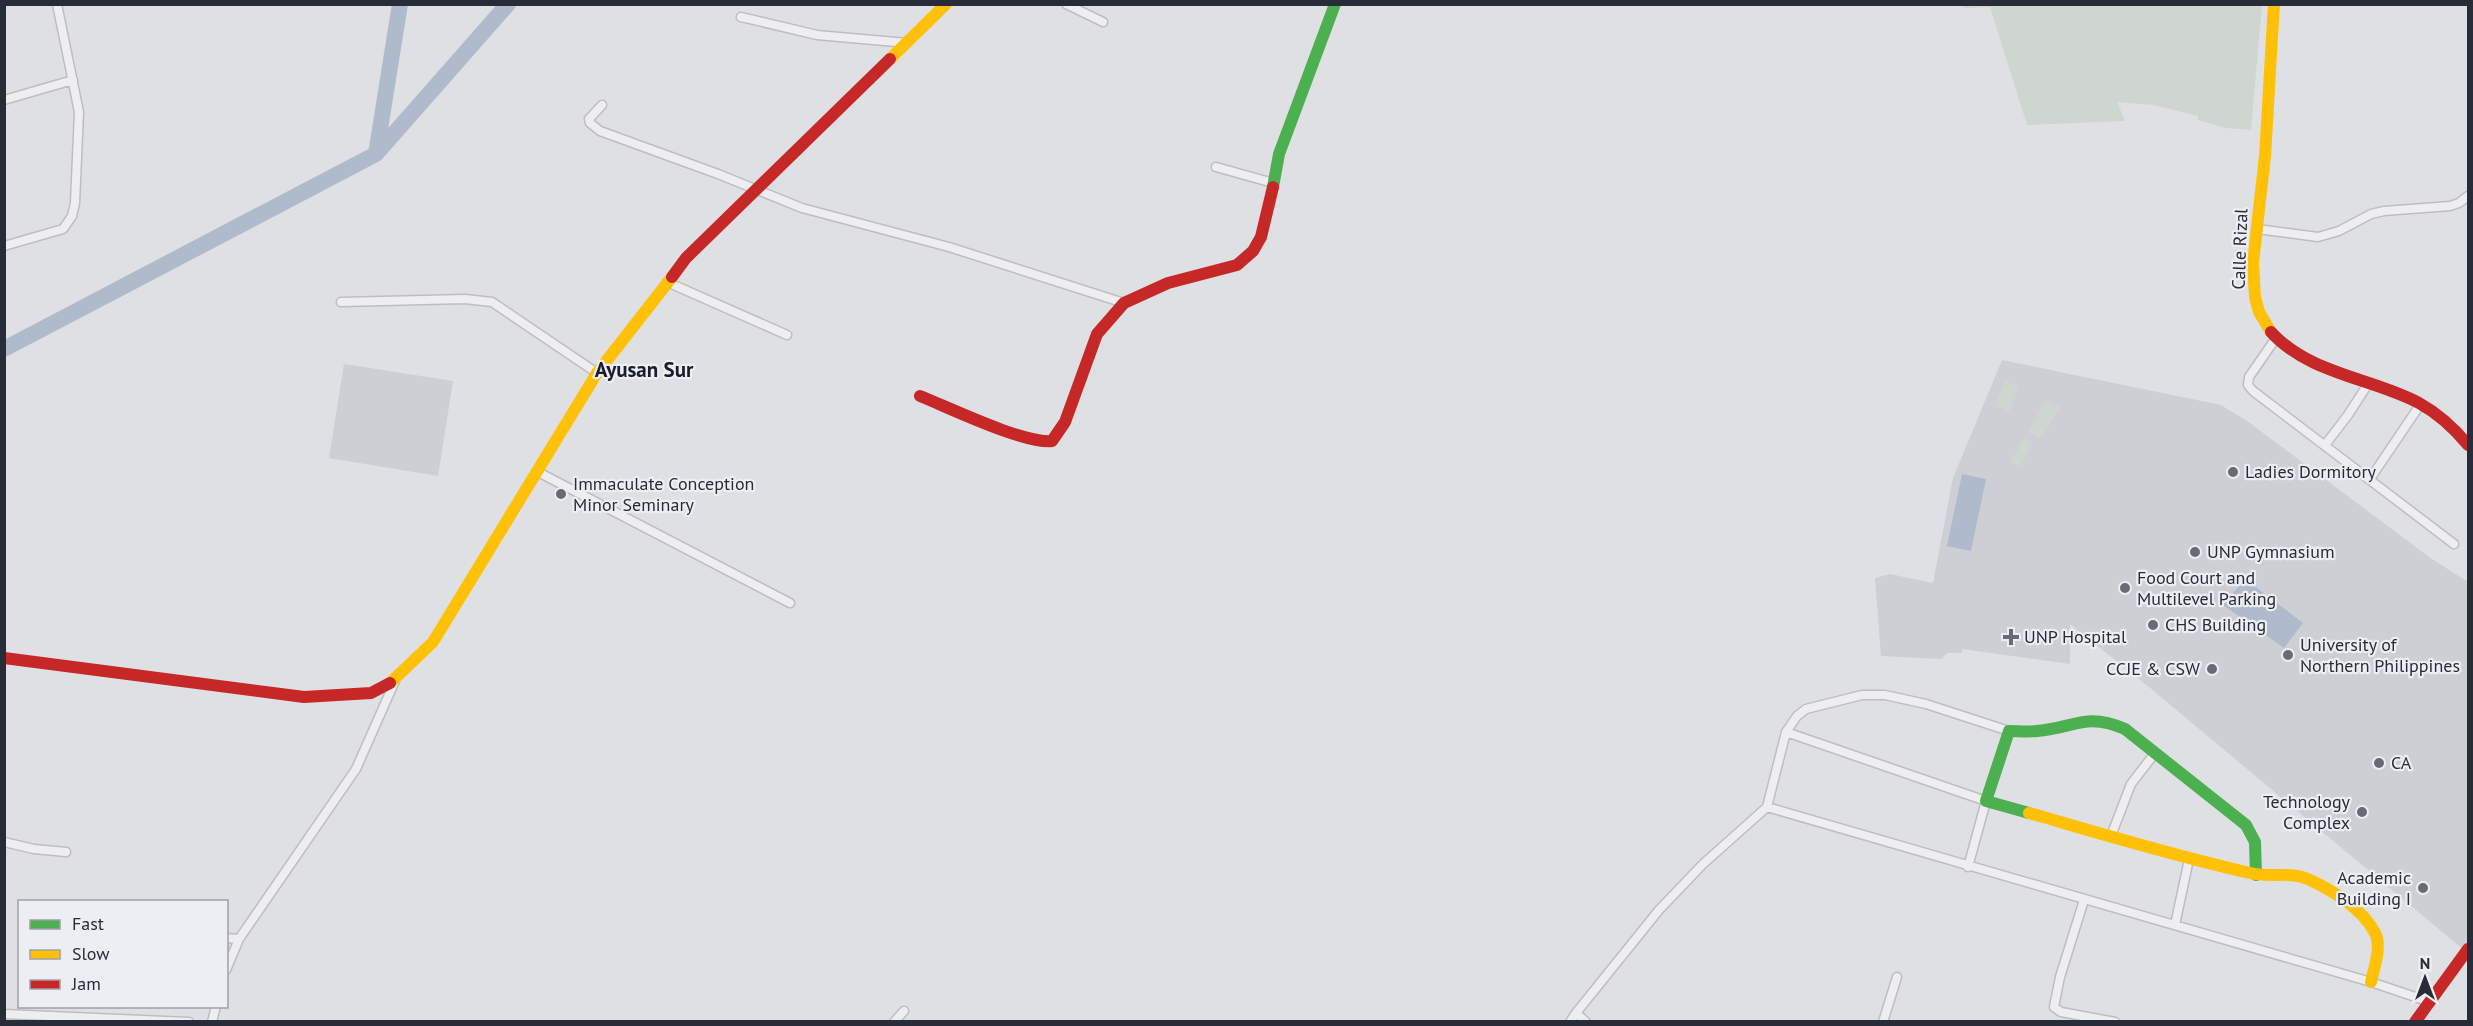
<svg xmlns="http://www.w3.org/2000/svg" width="2473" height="1026" font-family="'PT Sans',sans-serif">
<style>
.built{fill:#cdcfd5}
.green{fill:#ced6cf}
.water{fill:#afbacb}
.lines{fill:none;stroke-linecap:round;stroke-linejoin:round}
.river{stroke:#afbacb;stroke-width:16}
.street-casing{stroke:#bdbec1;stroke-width:11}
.street{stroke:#eeeef0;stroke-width:8}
.fast{stroke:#4caf50;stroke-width:12}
.slow{stroke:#ffc107;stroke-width:12}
.jam{stroke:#c62828;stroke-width:12}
.poi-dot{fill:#686b74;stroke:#eceef3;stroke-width:2}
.labels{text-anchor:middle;stroke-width:4.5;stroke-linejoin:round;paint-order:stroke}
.street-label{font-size:18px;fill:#282c39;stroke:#eceef3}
.poi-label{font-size:18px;fill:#282c39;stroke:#eceef3;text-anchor:start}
.quarter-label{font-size:21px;font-weight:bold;fill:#1a1e2a;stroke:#eceef3}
</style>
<rect width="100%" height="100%" fill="#dfe0e3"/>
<path class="built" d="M2002 360 2221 405 2247 421 2432 559 2468 582V947L2465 951 2149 687 2070 624V664L1962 649V653H1947L1942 659 1881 656 1875 578 1890 574 1933 583 1953 478Z
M344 364 453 381 438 476 329 458Z"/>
<path class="green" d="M1959 5H2262L2251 130 2225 128 2198 120V116L2153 105 2117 102 2125 121 2027 125 1990 7 1966 8Z
M2006 381 2019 387 2009 412 1995 405Z
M2046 400 2060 407 2041 439 2028 432Z
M2024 438 2033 442 2020 467 2011 462Z"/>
<path class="water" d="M1962 474 1986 479 1971 551 1947 546Z
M2245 579 2303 623 2284 648 2223 605Z"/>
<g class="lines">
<path class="river" d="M376 154 400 4
M4 349 376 154 508 4"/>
<defs>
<path id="street" d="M1066 4 1103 22
M741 17 817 35 907 43
M4 100 73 80
M602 105 589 119 590 123 600 131 718 174 802 208 949 247 1124 303
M1216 167 1273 183
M2257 229 2318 237 2339 231 2371 214 2384 211 2450 206 2459 203 2468 196
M4 246 63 229 72 216 75 203 79 112 57 4
M667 282 787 335
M341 302 465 299 492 302 597 373
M2276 338 2249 377 2248 385 2253 391 2454 544
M2325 445 2348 415 2368 384
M538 472 790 603
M2370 479 2420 405
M1786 732 1797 716 1806 709 1862 695H1885L1926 704 2009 731
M1767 807 2371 982 2430 1002
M2111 836 2131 784 2155 753
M4 842 34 849 66 852
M2084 900 2060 977 2054 1007 2061 1012 2115 1022
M2175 925 2189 859
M226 938 239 939
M226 970 239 939 356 769 395 681
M4 1014 189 1022
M212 1022 216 1006
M894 1022 904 1011
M1570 1022 1576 1013
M1586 1022 1576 1013 1659 910 1703 864 1767 807 1786 732 1986 801 1968 867
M1883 1022 1897 977"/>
</defs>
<use href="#street" class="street-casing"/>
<use href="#street" class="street"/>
<path class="fast" d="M1273 187 1279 154 1335 4
M2029 813 1986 801 2009 731C2018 731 2028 732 2037 731 2075 728 2085 712 2125 729L2246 825 2255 842 2256 875"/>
<path class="slow" d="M890 59 946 4
M2271 332 2259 312 2255 297 2253 263 2265 156 2274 4
M390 683 433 642 597 373 672 277
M2029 813C2102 834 2175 856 2250 873 2269 878 2290 871 2308 879 2332 890 2363 909 2375 933 2382 946 2374 968 2371 982"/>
<path class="jam" d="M672 277 686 258 890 59
M2271 332C2309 374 2372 378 2419 403 2439 414 2454 428 2468 445
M920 396C950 408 1024 444 1052 441L1065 422 1097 334 1124 303 1168 283 1237 265 1253 251 1261 237 1273 187
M4 658 304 697 371 693 390 683
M2415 1022 2468 949"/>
</g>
<g class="poi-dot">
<circle cx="2233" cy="472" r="6"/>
<circle cx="561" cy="494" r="6"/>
<circle cx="2195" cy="552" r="6"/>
<circle cx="2125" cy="588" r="6"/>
<circle cx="2153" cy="625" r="6"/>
<path d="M2008 628h6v6h6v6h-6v6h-6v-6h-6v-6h6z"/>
<circle cx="2288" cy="655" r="6"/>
<circle cx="2212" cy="669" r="6"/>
<circle cx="2379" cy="763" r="6"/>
<circle cx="2362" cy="812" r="6"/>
<circle cx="2423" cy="888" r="6"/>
</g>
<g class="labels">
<g class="street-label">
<text transform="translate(2240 249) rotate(-88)" y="6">Calle Rizal</text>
</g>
<g class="poi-label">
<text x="2245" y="478">Ladies Dormitory</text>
<text x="573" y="490">Immaculate Conception<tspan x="573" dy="21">Minor Seminary</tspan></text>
<text x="2207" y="558">UNP Gymnasium</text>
<text x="2137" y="584">Food Court and<tspan x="2137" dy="21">Multilevel Parking</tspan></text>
<text x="2165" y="631">CHS Building</text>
<text x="2024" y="643">UNP Hospital</text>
<text x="2300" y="651">University of<tspan x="2300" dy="21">Northern Philippines</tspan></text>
<text x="2200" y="675" text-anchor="end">CCJE &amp; CSW</text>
<text x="2391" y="769">CA</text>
<text x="2350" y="808" text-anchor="end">Technology<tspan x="2350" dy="21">Complex</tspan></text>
<text x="2411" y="884" text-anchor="end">Academic<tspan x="2411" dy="21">Building I</tspan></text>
</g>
<g class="quarter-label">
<text x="644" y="377">Ayusan Sur</text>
</g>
</g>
<rect width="2473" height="1026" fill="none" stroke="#282c39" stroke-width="12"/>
<rect x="18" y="900" width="210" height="108" fill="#eceef3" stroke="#9ea0a9" stroke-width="1.5"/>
<rect x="30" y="920" width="30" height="9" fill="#4caf50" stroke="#9ea0a9" stroke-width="1.5"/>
<text x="72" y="930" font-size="18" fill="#282c39">Fast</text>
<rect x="30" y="950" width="30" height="9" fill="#ffc107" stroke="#9ea0a9" stroke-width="1.5"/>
<text x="72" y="960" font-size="18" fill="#282c39">Slow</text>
<rect x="30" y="980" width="30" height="9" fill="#c62828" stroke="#9ea0a9" stroke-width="1.5"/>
<text x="72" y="990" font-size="18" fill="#282c39">Jam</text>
<g transform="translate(2425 978)" stroke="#eceef3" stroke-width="4.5" paint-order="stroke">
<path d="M0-4.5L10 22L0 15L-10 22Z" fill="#282c39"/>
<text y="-9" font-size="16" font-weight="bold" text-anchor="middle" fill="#282c39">N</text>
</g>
</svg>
